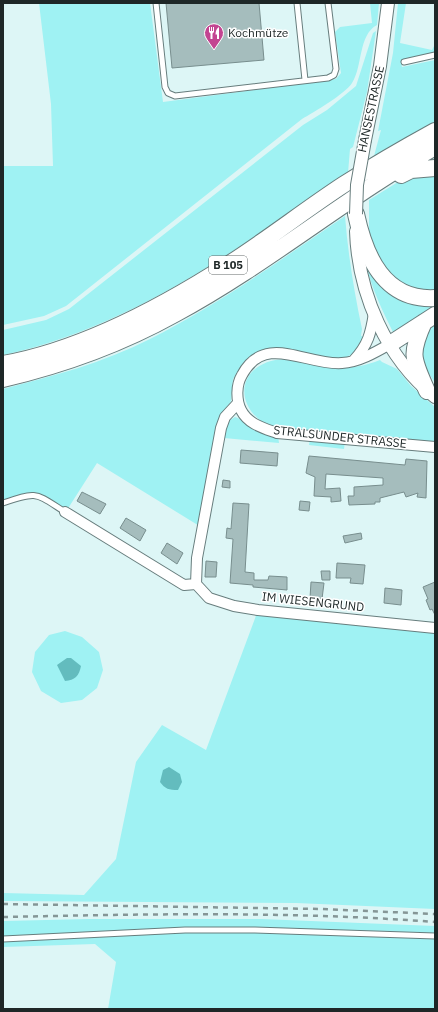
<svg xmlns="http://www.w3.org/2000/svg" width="438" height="1012" font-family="'IBM Plex Sans',sans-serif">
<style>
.green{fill:#9ff2f3}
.water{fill:#63bcbe}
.building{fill:#a5bdbd;stroke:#788e8e}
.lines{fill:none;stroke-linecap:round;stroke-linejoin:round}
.service-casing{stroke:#677d7d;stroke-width:7}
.minor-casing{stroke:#677d7d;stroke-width:12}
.tertiary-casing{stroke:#677d7d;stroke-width:14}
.trunk-casing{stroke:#677d7d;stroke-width:18}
.service{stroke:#fff;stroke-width:5}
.minor{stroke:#fff;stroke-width:10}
.tertiary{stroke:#fff;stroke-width:12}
.trunk{stroke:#fff;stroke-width:16}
.rail{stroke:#859696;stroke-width:2.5;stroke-dasharray:5 5;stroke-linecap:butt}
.tertiary-bridge-casing{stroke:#677d7d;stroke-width:14;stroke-linecap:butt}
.tertiary-bridge{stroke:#fff;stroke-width:12}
.labels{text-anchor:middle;stroke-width:3;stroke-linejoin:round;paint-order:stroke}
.shield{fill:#fff;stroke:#626868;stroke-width:1}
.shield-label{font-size:11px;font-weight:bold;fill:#1e2727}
.poi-label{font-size:12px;fill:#1e2727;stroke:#fff;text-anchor:start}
.street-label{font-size:12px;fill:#1e2727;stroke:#fff}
</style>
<rect width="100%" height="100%" fill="#ddf6f6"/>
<path class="green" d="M39 3H150L163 102 336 79 341 73 335 32 340 27 372 23 370 3H379L377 25C358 35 363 66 352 83 345 94 314 112 302 119L66 306 44 316 3 325V166H53L51 104Z
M398 3H406L400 43 432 50 435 44V52L401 60 402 67 435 60V122L374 156 381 130 378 131 393 53Z
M376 31 367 92 353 147 350 149 348 173C240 247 133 327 3 355V330L46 320 69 309 303 125 327 110 356 86 373 33Z
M435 171V294L415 292 385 274 369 234V200L406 177Z
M345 216C348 254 354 291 362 329L361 336 365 337 355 352 347 357 336 360 279 348 261 351 251 356 243 363 233 379 231 401 219 424 201 527 97 463 67 510C36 491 39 489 3 501V389C53 376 103 363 150 339 219 304 282 259 345 216Z
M365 261 435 303V309L394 334C382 310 371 287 365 261Z
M435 322V383L422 363 421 339Z
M285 359C320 366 345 374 380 360L382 362 397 369 411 386 435 407V444L270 427C230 405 238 361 285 359Z
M235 417 240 419 254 430 278 436 279 443 224 438 227 422Z
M310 439 345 442 344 449 309 445Z
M257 613 435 632V909L296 903 3 901V893L84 895 116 859 136 762 162 725 206 750Z
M65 631 82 637 99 652 103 670 97 688 82 700 61 703 41 691 32 672 35 652 49 635Z
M89 919H261L435 926V1009H108L116 962 95 944 3 947V921Z"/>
<path class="water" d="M67 658H71L81 666C79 676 75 680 65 681L57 665Z
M169 767 180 774 182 782 178 790C169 790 165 789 160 782L163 770Z"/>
<path class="building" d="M166 3H259L264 60 172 68Z
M241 450 278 453 277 466 240 463Z
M309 456 405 465 406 459 427 461 426 498 417 497 418 493 406 497 404 492 380 498V502H375V504L349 505 348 496H354V487L383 485V478L326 474 325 489 340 488 341 501 331 502V497L314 496 315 477 306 473Z
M223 480 230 481V488L222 487Z
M82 492 106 504 100 514 77 501Z
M300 501 310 502 309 511 299 510Z
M233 503 249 504 245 572 254 573V580H268L269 576 287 577V590L253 587V585L230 583 233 539 226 538 227 528 231 529Z
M126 518 146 530 140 541 120 528Z
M361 533 362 539 345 543 343 536Z
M167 543 183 553 177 564 161 553Z
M206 561 217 562 216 577H205Z
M337 563 365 565 363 584 350 583 351 578H336Z
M321 571H330V580H322Z
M311 582 324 583 322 599 310 598Z
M435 582V615L432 609 430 610 426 600 428 599 423 587Z
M385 588 402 590 401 605 384 603Z"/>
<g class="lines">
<defs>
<path id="service" d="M156 3 165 87 168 93 175 96 328 78 334 75 336 69 328 3
M297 3 305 80
M404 62 435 55
M3 503C38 491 35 493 65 512
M3 939 185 930H255L435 936"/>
<path id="minor" d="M390 344C376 352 359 362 342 363 307 366 265 332 242 375 236 385 236 400 241 410 248 424 263 428 277 433L435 447
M354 360C368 345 371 333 374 313
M65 512 184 585 196 584 209 598 234 606 258 610 435 628
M196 584 197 558 221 428 225 417 238 403"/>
<path id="tertiary" d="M365 140 380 66 388 3
M356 231C358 293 386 358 435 397"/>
<path id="trunk" d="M401 175 411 170 435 168
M356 214C365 256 384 301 435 298
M424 322C409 355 413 359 427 391
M390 344 435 315
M3 364C82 350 162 307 229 264 268 239 305 210 343 185 373 166 404 148 435 131
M3 379C63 365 121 344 175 314 266 265 345 198 435 147"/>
</defs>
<use href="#service" class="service-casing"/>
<use href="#minor" class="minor-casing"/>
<use href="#tertiary" class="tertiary-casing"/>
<use href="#trunk" class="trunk-casing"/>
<use href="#service" class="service"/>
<use href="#minor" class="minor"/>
<use href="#tertiary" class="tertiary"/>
<use href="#trunk" class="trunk"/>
<path class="rail" d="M3 904 321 909 435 914
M3 917C147 914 291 911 435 922"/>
<defs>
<path id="tertiary-bridge" d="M356 214 357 185 365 140"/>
</defs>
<use href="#tertiary-bridge" class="tertiary-bridge-casing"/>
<use href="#tertiary-bridge" class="tertiary-bridge"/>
</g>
<defs>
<symbol id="restaurant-pin" viewBox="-11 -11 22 30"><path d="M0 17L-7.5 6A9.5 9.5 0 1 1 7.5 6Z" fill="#c34491" stroke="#fff"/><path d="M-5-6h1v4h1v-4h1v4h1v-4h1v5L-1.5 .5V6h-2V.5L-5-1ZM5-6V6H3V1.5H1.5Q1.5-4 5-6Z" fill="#fff"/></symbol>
</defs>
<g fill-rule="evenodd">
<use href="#restaurant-pin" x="203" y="22" width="22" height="30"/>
</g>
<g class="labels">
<rect class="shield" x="209" y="256" width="38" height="18" rx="3"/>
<g class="shield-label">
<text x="228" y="269">B 105</text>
</g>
<g class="poi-label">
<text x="228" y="37">Kochmütze</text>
</g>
<g class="street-label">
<text transform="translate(371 109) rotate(-78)" y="4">HANSESTRASSE</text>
<text transform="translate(340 437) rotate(6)" y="4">STRALSUNDER STRASSE</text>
<text transform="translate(313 602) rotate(6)" y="4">IM WIESENGRUND</text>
</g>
</g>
<rect width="438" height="1012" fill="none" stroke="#1e2727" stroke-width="8"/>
</svg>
